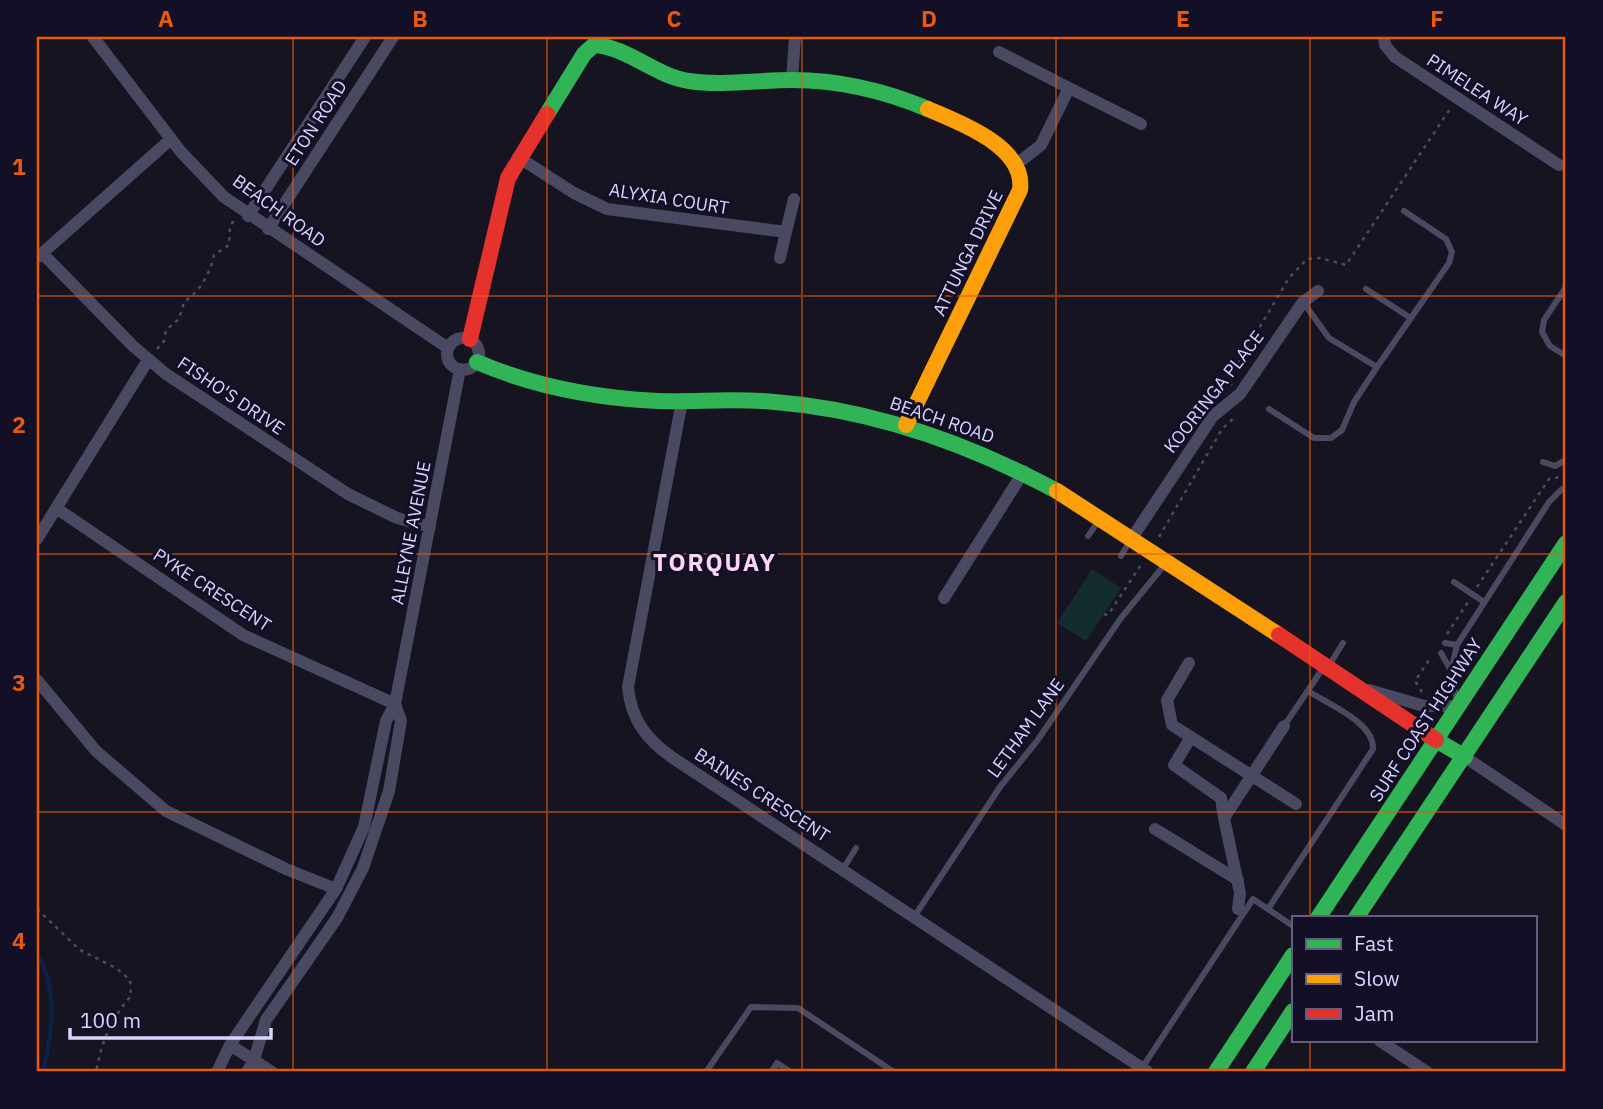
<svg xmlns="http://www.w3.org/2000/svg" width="1603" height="1109" font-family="'IBM Plex Sans',sans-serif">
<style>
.green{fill:#132c2d}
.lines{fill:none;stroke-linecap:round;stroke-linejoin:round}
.stream{stroke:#0d2144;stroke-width:4.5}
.path{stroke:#44505f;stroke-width:2.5;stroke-dasharray:3.5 5;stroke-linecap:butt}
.lane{stroke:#4a4962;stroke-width:6}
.street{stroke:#4a4962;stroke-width:12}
.fast{stroke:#30b455;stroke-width:16}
.slow{stroke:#ff9f0a;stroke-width:16}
.jam{stroke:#e5322d;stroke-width:16}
.grid{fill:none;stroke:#e8590c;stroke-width:2;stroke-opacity:0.55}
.labels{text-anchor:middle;stroke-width:6;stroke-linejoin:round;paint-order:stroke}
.street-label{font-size:18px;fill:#d9d4ff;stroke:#130f26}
.district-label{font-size:24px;font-weight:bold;letter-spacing:2px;fill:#ffd6f0;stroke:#130f26}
.neatline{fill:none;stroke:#e8590c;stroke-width:2.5}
.grid-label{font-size:23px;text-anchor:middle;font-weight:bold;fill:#e8590c}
</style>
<rect width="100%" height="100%" fill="#161421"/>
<path class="green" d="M1092 569 1121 588 1086 641 1057 623Z"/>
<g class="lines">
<path class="stream" d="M37 953C58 991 53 1031 43 1072"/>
<path class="path" d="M157 349 164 341 166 330 179 319 184 302C200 291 210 274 214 255L229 245 230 227 235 218
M1232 385 1228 380 1289 278 1307 259 1320 258 1346 265 1450 109
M1159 537 1222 429 1236 416
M1477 587 1549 479 1566 476
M1104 614 1108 615 1142 563
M1447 634 1468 602
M1422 692 1415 681 1431 657
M37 909 80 950 116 968 130 980 131 996C110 1020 102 1041 96 1072"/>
<path class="lane" d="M1566 287 1544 320 1542 332 1550 346 1566 356
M1366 289 1409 317
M1303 302 1329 338 1377 367 1449 263 1452 252 1446 239 1404 211
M1269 409 1314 438H1331L1342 430 1354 402 1377 367
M1543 462 1555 466 1566 460
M1088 536 1100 519
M1121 556 1131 539
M1454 582 1484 602
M1445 643 1457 645
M1441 653 1450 669
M1328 667 1343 643
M1457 701 1451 671 1457 645 1549 502 1562 489H1566
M1284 726 1323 668
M843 869 856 848
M1268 909 1373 749C1375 723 1328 704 1308 691
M914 917 1000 787 1037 741 1121 618 1166 563
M1142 1068 1253 899 1293 926
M706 1072 751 1007 798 1008 894 1072
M771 1072 777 1063 791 1072"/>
<path class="street" d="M93 37 181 152 224 197 448 348
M1384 37 1385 45 1395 57 1559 165
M999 52 1069 88 1041 145 1018 163
M792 80 795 37
M1069 88 1141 124
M518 157 574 193 607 209 786 232 794 199
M248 216 365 37
M268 229 393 37
M42 253 133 346 166 374 348 494 397 518 430 527
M38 257 171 139
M780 258 786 232
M447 354a16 16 0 1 1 32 0a16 16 0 1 1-32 0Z
M682 401 628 687C631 720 647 740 673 758L1148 1072
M56 508 243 635 395 704
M1132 538 1213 416 1240 394 1303 302 1318 291
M37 539 148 360
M944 598 1024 471
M1189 663 1167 700 1172 725 1296 804
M37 680 96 751 166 811 286 869 336 889
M1369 690 1424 706H1458
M1191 737 1174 765 1221 798 1224 818
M1465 757 1566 825
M1155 829 1238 880
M1238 909 1240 893 1224 818 1284 726
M1380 1041 1427 1072
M230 1045 272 1072
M217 1072 230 1045 336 889 364 827 386 721 395 704 460 369
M247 1072 254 1060 266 1020 337 918 363 868 389 791 401 721 395 704"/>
<path class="fast" d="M547 114 584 54 594 45C628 47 655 76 689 81 723 86 758 80 792 80 839 80 885 91 928 109
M477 362C535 387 595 398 658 401 697 402 736 398 775 402 876 410 969 444 1057 491
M1436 740 1465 757
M1318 918 1566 543
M1356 918 1566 602
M1216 1072 1293 955
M1253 1072 1293 1011"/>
<path class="slow" d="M906 425 1020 190C1026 147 961 123 928 109
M1057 491 1279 635"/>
<path class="jam" d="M470 339 508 178 547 114
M1279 635 1436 740"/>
</g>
<path class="grid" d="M293 37V1072M547 37V1072M802 37V1072M1056 37V1072M1310 37V918M37 296H1566M37 554H1566M37 812H1566M1310 1041V1072"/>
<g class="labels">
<g class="street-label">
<text transform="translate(1477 90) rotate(33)" y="6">PIMELEA WAY</text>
<text transform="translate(316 123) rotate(-57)" y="6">ETON ROAD</text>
<text transform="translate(669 199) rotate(9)" y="6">ALYXIA COURT</text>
<text transform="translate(279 211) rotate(36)" y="6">BEACH ROAD</text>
<text transform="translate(968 253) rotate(-64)" y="6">ATTUNGA DRIVE</text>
<text transform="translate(1214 392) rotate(-52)" y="6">KOORINGA PLACE</text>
<text transform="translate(231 396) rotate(34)" y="6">FISHO'S DRIVE</text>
<text transform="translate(942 420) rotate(19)" y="6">BEACH ROAD</text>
<text transform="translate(411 533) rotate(-79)" y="6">ALLEYNE AVENUE</text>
<text transform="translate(212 590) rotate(33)" y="6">PYKE CRESCENT</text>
<text transform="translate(1426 720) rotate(-57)" y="6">SURF COAST HIGHWAY</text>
<text transform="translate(1026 728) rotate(-54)" y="6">LETHAM LANE</text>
<text transform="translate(762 795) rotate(33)" y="6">BAINES CRESCENT</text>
</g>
<g class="district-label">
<text x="715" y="571">TORQUAY</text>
</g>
</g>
<rect width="1603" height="1109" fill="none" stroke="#130f26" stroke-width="77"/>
<rect x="1292" y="916" width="245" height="126" fill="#130f26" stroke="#625e7d" stroke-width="2"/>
<rect x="1306" y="939" width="35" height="10" fill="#30b455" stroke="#625e7d" stroke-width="2"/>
<text x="1354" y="951" font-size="21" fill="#d9d4ff">Fast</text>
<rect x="1306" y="974" width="35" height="10" fill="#ff9f0a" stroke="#625e7d" stroke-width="2"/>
<text x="1354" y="986" font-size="21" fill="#d9d4ff">Slow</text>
<rect x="1306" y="1009" width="35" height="10" fill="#e5322d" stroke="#625e7d" stroke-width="2"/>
<text x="1354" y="1021" font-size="21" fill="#d9d4ff">Jam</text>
<path d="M70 1028v10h201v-10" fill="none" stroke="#d9d4ff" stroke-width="3.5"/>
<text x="80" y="1028" font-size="21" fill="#d9d4ff" stroke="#130f26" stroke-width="5" paint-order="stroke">100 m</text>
<rect x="38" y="38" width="1526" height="1032" class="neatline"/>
<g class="grid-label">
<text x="166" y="27">A</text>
<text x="420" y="27">B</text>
<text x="674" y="27">C</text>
<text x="929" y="27">D</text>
<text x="1183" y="27">E</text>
<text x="1437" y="27">F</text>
<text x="19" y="175">1</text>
<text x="19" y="433">2</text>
<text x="19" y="691">3</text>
<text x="19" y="949">4</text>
</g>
</svg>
